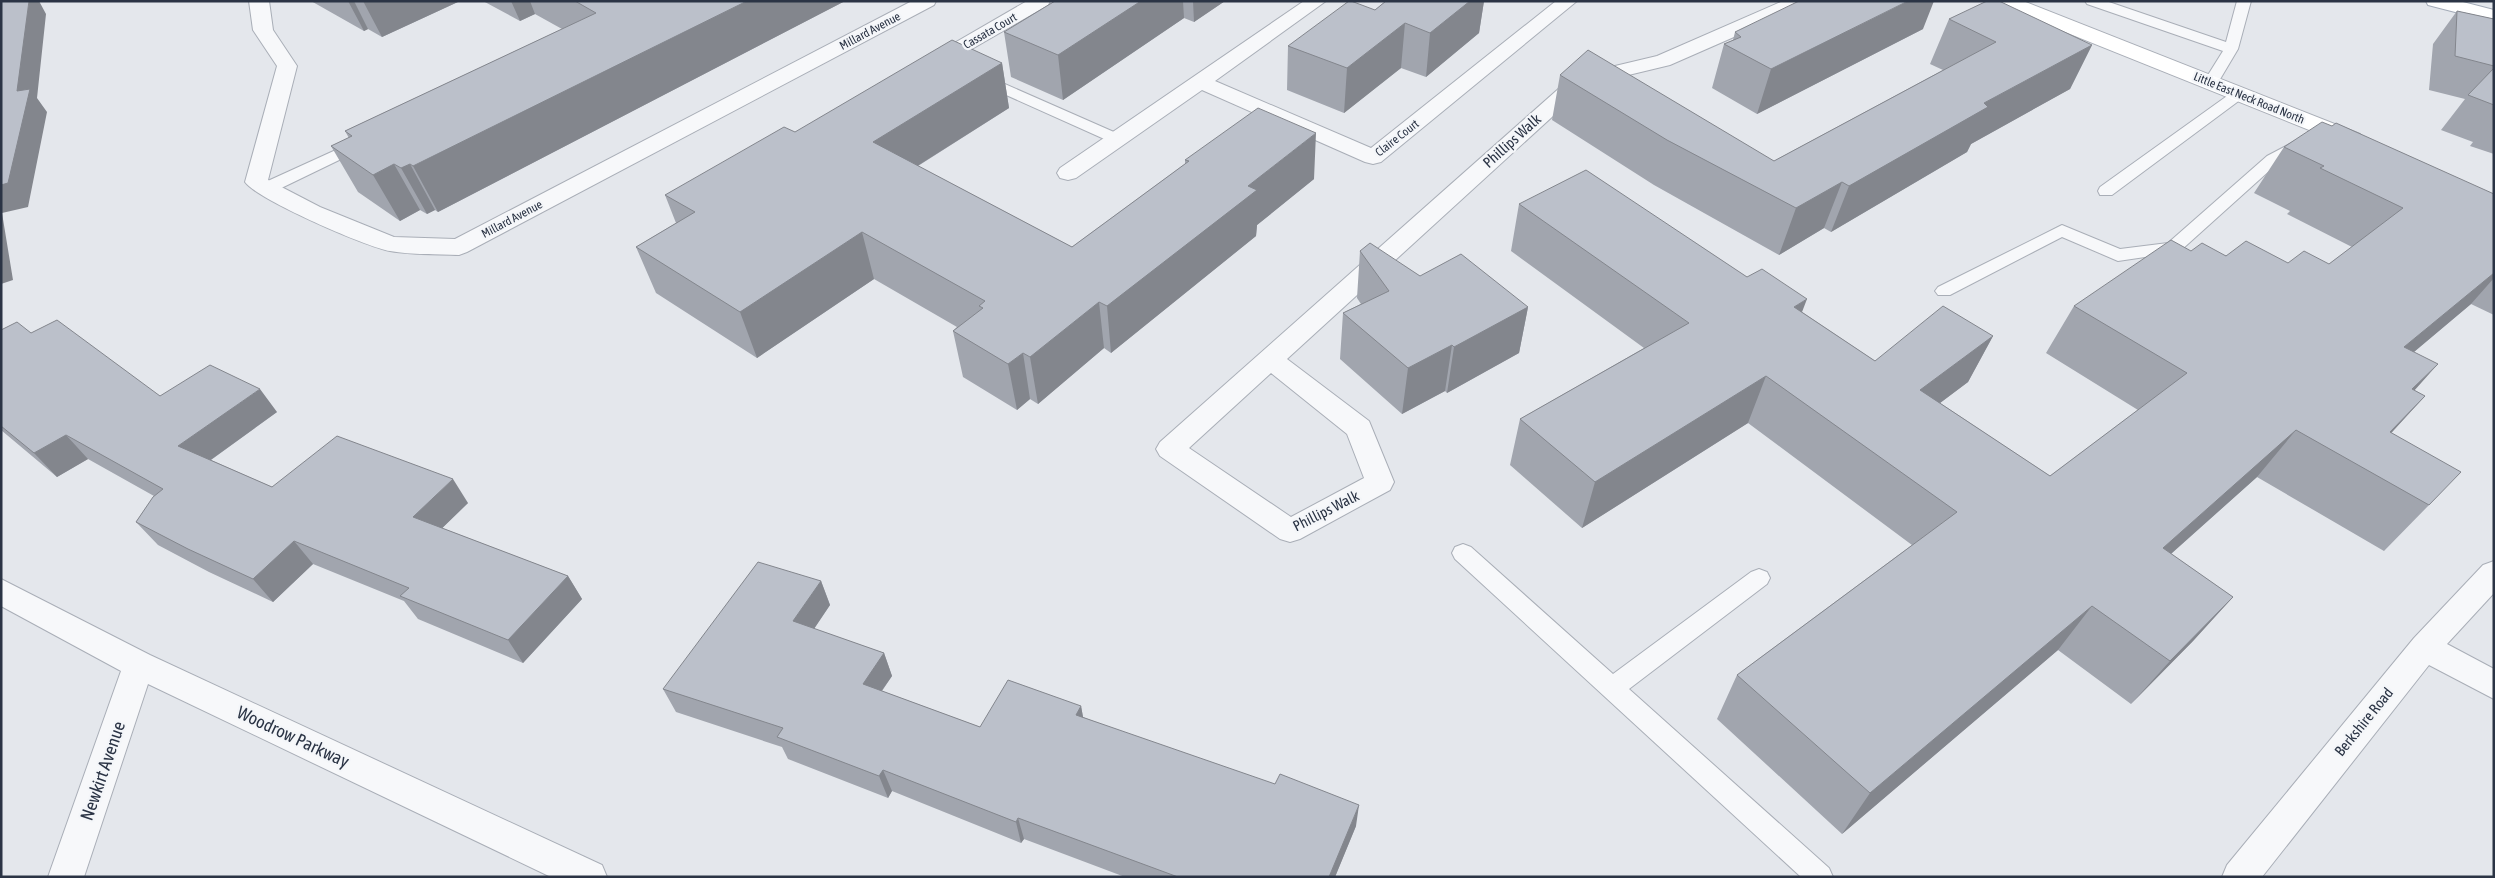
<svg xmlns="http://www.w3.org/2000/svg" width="2495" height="878" font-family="'Asap Condensed',sans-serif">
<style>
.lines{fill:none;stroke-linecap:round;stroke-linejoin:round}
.service-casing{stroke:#a9aeb7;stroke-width:2}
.minor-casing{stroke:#a9aeb7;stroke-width:2}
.secondary-casing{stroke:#a9aeb7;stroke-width:2}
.primary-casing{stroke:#a3abb8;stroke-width:2}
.service{fill:#f7f8fa;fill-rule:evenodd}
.minor{fill:#f7f8fa;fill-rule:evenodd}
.secondary{fill:#fff;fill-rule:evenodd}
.primary{fill:#fff;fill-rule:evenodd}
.wall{fill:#a1a5ae}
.shaded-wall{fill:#83868d}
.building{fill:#bbc0ca;stroke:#83868d}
.labels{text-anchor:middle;stroke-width:4.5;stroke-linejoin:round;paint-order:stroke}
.far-street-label{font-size:12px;fill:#2b3445;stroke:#f4f6f9}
.street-label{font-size:15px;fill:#2b3445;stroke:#f4f6f9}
.near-street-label{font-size:18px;fill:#2b3445;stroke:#f4f6f9}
</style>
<rect width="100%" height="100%" fill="#e4e7ec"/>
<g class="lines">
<defs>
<path id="service" d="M2085 1H2106L2226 42 2237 1H2251L2238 49 2216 86 2211 88 2203 83 2223 51 2087 4Z
M982 74 1123 136 1125 139 1117 144 1111 142 977 82 974 79 977 76Z
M2239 89 2247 94 2244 97 2112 195H2100L2098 191 2100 187 2234 91Z
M2301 138 2307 140 2309 143 2307 146 2279 162 2179 252 2118 261 2062 237 1950 295H1938L1935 291 1938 287 2062 225 2120 249 2168 243 2267 156Z
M360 139 366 141 368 144 366 147 271 193H259L257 189 259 185Z
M1463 544 1471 547 1613 674 1751 572 1759 569 1767 572 1770 578 1767 584 1629 689 1829 868 1833 877H1801L1455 559 1452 553 1455 547Z"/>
<path id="minor" d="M249 1H269L273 30 297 66 268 180 320 207 394 237 455 239 912 1H936L934 5 467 252 459 255C437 254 412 255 390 251 366 247 257 199 245 182L277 66 253 30Z
M1027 1H1050L1048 5 939 68 932 70 925 68 922 64 925 60Z
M1304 1H1326L1215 81 1371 148 1556 1H1577L1381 162 1373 164 1365 162 1202 90 1076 178 1068 180 1060 178 1057 173 1060 168Z
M1783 1H1809L1807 5 1670 65 1587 85 1287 359 1369 421 1394 482 1390 490 1300 539 1290 542 1280 539 1160 456 1156 449 1160 442 1573 76 1657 56ZM1271 373 1347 434 1364 478 1291 517 1189 448Z
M2494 561V593L2447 644 2494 669V699L2429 665 2262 877H2222L2227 865 2414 638 2483 565Z
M1 579 150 655 602 865 607 877H551L148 684 84 877H48L121 671 1 606Z"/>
<path id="secondary" d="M1996 1H2023L2360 134 2363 139 2360 144 2352 146 2344 144 1998 5Z"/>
<path id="primary" d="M2426 1H2459L2494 10V22L2428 5Z"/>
</defs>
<use href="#service" class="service-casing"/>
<use href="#minor" class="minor-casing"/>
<use href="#secondary" class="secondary-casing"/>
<use href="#primary" class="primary-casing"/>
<use href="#service" class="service"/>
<use href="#minor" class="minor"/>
<use href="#secondary" class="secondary"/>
<use href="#primary" class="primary"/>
</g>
<path class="wall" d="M311 1H460L382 37 368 29 364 31Z
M483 1H845L438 212 435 210 427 214 420 210 400 221 358 192 331 146 349 138 345 131 562 29 535 14 520 21Z
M1055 1H1225L1194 22 1184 18 1063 100 1011 77 1004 32Z
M1386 1H1484L1479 33 1426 77 1401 68 1344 113 1287 90 1288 46 1375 10Z
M2457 11 2494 19V154L2470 146 2473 142 2441 130 2465 99 2429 90 2433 44Z
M1949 19 2092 45 2070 89 1971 144 1967 152 1831 232 1824 228 1779 255 1654 185 1552 120 1560 75 1774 161 1943 70 1930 64Z
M1923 29 1757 114 1712 88 1724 44 1733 40 1735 32Z
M1002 63 1009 108 918 166 1072 247 1185 164V160L1314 179 1257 225 1256 236 1111 353 1104 348 1038 404 1030 399 1017 410 963 377 953 331 957 327 874 279 757 358 656 293 636 247 676 223 665 195 795 132Z
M2284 147 2494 194V315L2471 304 2414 352V390L2425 396 2391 433 2429 505 2384 551 2257 477 2171 554 2233 597 2193 641 2131 704 2058 650 1842 834 1717 719 1737 675 1912 545 1748 423 1582 528 1510 465 1520 419 1644 348 1511 251 1519 204 1747 277 1802 312 1875 361 1993 336 1968 382 1940 403 2050 476 2138 410 2046 353 2074 306 2191 251 2288 263 2329 264 2352 247 2287 214 2290 211 2254 193Z
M1360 251 1420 276 1528 307 1519 353 1447 393 1445 391 1402 414 1340 359 1343 313 1361 304 1357 298Z
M1 330 31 333 160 396 277 412 211 460 272 487 468 503 442 528 568 576 582 599 523 663 418 619 404 601 313 564 273 602 209 572 158 545 136 522 154 496 88 459 57 477 1 430Z
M821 581 830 605 814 629 884 653 892 676 882 691 980 727 1081 706 1083 717 1356 826 1335 877H1125L1024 839 1021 843 892 791 888 798 788 759 782 747 676 712 663 689Z"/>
<path class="shaded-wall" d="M29 1H39L46 14 37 98 47 112 28 207 2 213 13 280 1 284V185Z
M348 1H354L368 29 364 31Z
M363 1H460L382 37Z
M511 1H530L535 14 520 21Z
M747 1H845L438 212 413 166Z
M1141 1H1183L1184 18 1063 100 1058 55Z
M1193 1H1225L1194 22Z
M1470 1H1484L1479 33 1426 77 1430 33Z
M1908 1H1934L1923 29 1757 114 1771 69Z
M1405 23 1401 68 1344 113 1347 68Z
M2092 45 2070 89 1971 144 1967 152 1831 232 1849 186 1984 103Z
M1002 63 1009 108 884 187 873 142Z
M1316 133 1314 179 1257 225 1256 236 1111 353 1107 306 1248 186Z
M394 164 420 210 400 221 373 175Z
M410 164 435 210 427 214 401 168Z
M1842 182 1824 228 1779 255 1796 208Z
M862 232 874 279 757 358 740 312Z
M2494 273V278L2471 304 2365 393 2404 347Z
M1807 299 1789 346 1794 307Z
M1099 302 1104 348 1038 404 1030 357Z
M1528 307 1519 353 1447 393 1454 347Z
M1993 336 1968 382 1896 436 1920 390Z
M1452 345 1445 391 1402 414 1408 368Z
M1023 353 1030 399 1017 410 1008 364Z
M2438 364 2397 410 2412 389Z
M1766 376 1748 423 1582 528 1595 482Z
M260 389 277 412 198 469 178 446Z
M2425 396 2383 442 2390 432Z
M2296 430 2257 477 2127 593 2163 548Z
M66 435 88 459 57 477 34 453Z
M453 479 468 503 430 540 413 517Z
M294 541 313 564 273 602 253 579Z
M568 576 582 599 523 663 508 640Z
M821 581 830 605 803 645 793 621Z
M2233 597 2193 641 2131 704 2170 661Z
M2092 606 2058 650 1842 834 1870 793Z
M884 653 892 676 871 706 863 684Z
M1081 706 1085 728 1076 715Z
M883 770 892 791 888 798 879 776Z
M1359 805 1356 826 1335 877H1329Z
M1018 818 1024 839 1021 843 1016 822Z"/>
<path class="building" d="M1 1H29L17 91 30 89 8 183 1 185Z
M575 1H747L413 166 410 164 401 168 394 164 373 175 331 146 352 136 345 131 596 13Z
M1055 1H1141L1058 55 1004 32Z
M1349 1H1351L1375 10 1386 1H1470L1430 33 1405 23 1347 68 1288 46Z
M1799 1H1908L1771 69 1724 44 1741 37 1735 32Z
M1987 1H1999L2092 45 1984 103 1988 107 1849 186 1842 182 1796 208 1667 140 1560 75 1588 50 1774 161 1996 42 1949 19Z
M2457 11 2494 19V66L2455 56Z
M952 40 1002 63 873 142 1072 247 1189 161 1185 160 1258 108 1316 133 1248 186 1257 190 1107 306 1099 302 1030 357 1023 353 1008 364 953 331 983 308 979 306 985 301 862 232 740 312 636 247 695 212 665 195 784 127 795 132Z
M2494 68V105L2468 95Z
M2322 122 2332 126 2336 123 2494 194V273L2404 347 2438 364 2412 389 2425 396 2390 432 2461 472 2429 505 2296 430 2163 548 2233 597 2170 661 2092 606 1870 793 1737 675 1957 512 1766 376 1595 482 1520 419 1689 323 1519 204 1586 170 1747 277 1762 269 1807 299 1794 307 1875 361 1943 306 1993 336 1920 390 2050 476 2187 373 2074 306 2171 240 2191 251 2202 243 2226 256 2246 241 2288 263 2304 251 2329 264 2403 208 2320 168 2324 166 2284 147Z
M1370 243 1420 276 1461 254 1528 307 1454 347 1452 345 1408 368 1343 313 1389 291 1360 251Z
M57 320 160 396 210 365 260 389 178 446 272 487 337 436 453 479 413 517 568 576 508 640 400 596 409 588 294 541 253 579 188 549 136 522 153 497 163 489 66 435 34 453 1 426V330L17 322 31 333Z
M758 562 821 581 793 621 884 653 863 684 980 727 1008 680 1081 706 1076 715 1275 784 1280 774 1359 805 1329 877H1178L1018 818 1016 822 883 770 879 776 777 737 783 728 663 689Z"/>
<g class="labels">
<g class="far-street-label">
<text transform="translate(870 31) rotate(-28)" y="4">Millard Avenue</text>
<text transform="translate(990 31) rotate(-30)" y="4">Cassata Court</text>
<text transform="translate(2249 98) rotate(22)" y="4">Little East Neck Road North</text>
<text transform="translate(1397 138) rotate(-38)" y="4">Claire Court</text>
<text transform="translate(512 219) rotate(-28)" y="4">Millard Avenue</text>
</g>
<g class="street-label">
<text transform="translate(1512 141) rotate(-42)" y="5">Phillips Walk</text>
<text transform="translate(1326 511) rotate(-27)" y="5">Phillips Walk</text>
<text transform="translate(2364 722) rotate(-51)" y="5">Berkshire Road</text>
</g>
<g class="near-street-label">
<text transform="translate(293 737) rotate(25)" y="6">Woodrow Parkway</text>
<text transform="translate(103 771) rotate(-71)" y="6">Newkirt Avenue</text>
</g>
</g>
<rect width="2495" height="878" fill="none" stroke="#2b3445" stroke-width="5"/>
</svg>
